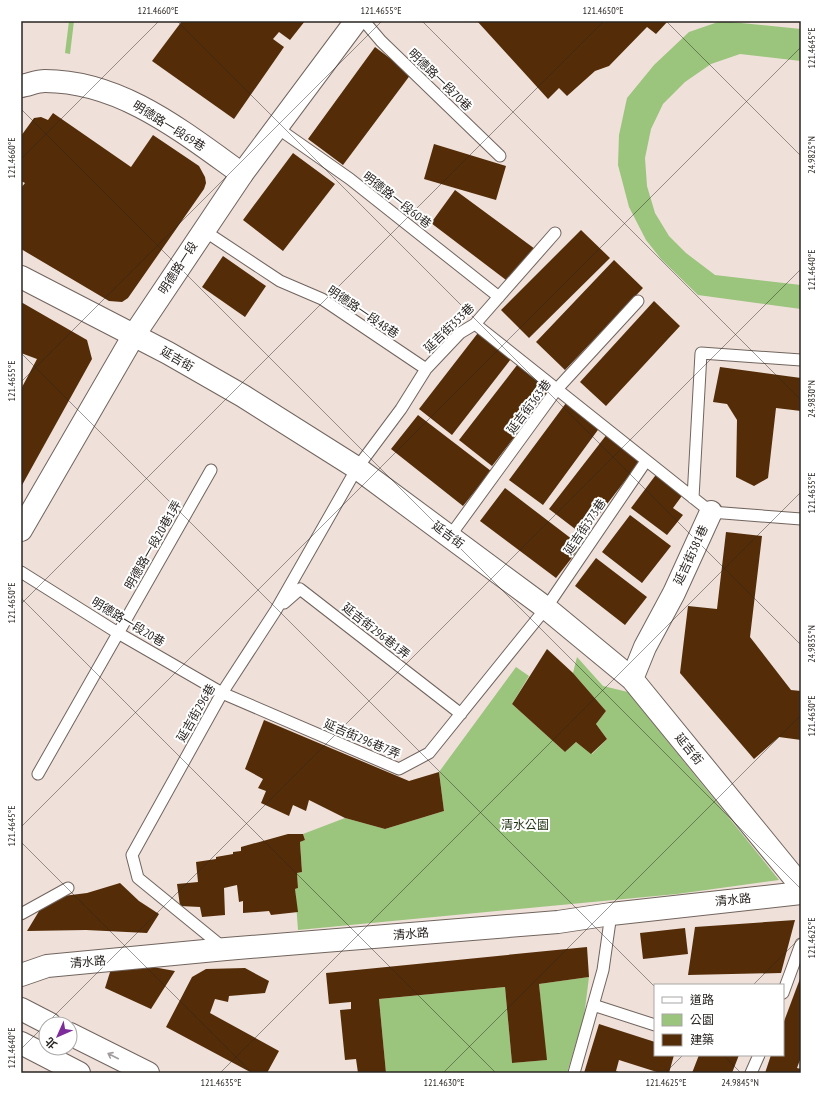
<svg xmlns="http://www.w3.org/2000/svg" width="822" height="1094" font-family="'PT Sans Narrow','Noto Sans TC',sans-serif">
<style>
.green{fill:#9bc47d}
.building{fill:#542d08}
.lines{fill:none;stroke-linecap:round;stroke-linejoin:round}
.lane-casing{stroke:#71645e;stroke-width:13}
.street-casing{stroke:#71645e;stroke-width:24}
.secondary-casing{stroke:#71645e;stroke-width:24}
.lane{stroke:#fff;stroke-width:11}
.street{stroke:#fff;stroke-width:22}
.secondary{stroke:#fff;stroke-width:22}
.oneway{stroke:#9f9c9b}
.ticks{fill:none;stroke:#292421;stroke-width:1;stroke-opacity:0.45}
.labels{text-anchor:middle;stroke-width:4;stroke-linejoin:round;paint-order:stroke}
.street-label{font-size:12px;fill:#292421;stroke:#fff}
.park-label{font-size:12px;fill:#1f310f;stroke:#fff}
.neatline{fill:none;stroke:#292421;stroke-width:1.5}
.ticks-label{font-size:10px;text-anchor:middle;fill:#292421}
</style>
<rect width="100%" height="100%" fill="#efe0d9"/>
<path class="green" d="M69 21H74L70 54 65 53Z
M721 21 801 29V61L740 54 711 64 685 82 663 104 651 129 645 158 647 186 655 213 669 236 686 253 715 275 801 285V309L698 295 661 259 646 240 629 207 618 165 619 135 627 98 654 65 689 32Z
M577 657 603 686 628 692 779 880 677 894 298 930 295 889 298 888 297 873 302 872 300 842 305 840 303 834 345 818 385 829 444 811 439 772 516 667 529 676 512 704 565 752 576 742 592 754 607 739 596 724 606 711 573 673Z
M589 977 584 1017 567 1073H386L379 999 505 987 512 1063 546 1060 539 984Z"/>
<path class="building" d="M182 21H305L290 40 279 32 273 39 284 47 234 119 152 61Z
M477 21H668L656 34 647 27 609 66 595 71 567 96 559 88 548 99Z
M375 47 411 74 343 165 308 139Z
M53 113 131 167 153 135 199 166 205 177 206 183 204 189 128 298 122 302 109 301 21 249V188L25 183 21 181V136L34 118 41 117 48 120Z
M434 144 506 166 496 200 424 179Z
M293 153 335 184 283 251 243 220Z
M455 190 535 249 510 283 431 223Z
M581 230 610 258 529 338 501 310Z
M223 256 266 286 245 317 202 287Z
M614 260 643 288 565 370 536 342Z
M654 301 680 326 606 406 580 382Z
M21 302 87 340 92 359 21 487V389L37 359 21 353Z
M481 329 514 355 452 435 419 409Z
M521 360 554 386 492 466 459 440Z
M720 367 801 378V411L776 408 768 478 754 486 736 477 737 420 727 404 713 402Z
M569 399 603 423 543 505 509 480Z
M418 415 491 471 463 506 391 449Z
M611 429 645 455 583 535 549 509Z
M661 468 687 489 673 508 683 515 667 535 631 508Z
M505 488 581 546 556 578 480 521Z
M630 515 671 546 642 583 602 552Z
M726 532 762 536 750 637 791 690 801 691V740L779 737 754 759 680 673 688 606 717 609Z
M596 558 647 597 625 625 575 586Z
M547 649 573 673 606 711 596 724 607 739 591 754 576 742 565 752 512 704Z
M264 720 409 781 439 772 444 811 385 829 345 818 309 800 306 811 293 805 289 816 261 803 266 791 258 788 263 779 245 769Z
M288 834H303L305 840 300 842 302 872 297 873 298 888 295 889 298 912 271 915 269 911 243 913V901L239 902 237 885 224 888 225 915 202 917 200 907 180 906 177 884 198 882 196 862 216 859V857L233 854V852L241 851V847Z
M120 883 139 901 159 914 147 933 86 930 27 931 47 898 87 893Z
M795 920 781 973 688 975 695 927Z
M685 928 688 954 643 959 640 933Z
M587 947 589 977 539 984 547 1060 512 1063 505 987 379 999 386 1073H358L356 1059 345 1060 340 1010 351 1009V1002L329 1004 326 973Z
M142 965 175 971 151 1009 105 988 111 969Z
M245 968 269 981 265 993 229 996 228 1002 215 999 210 1013 279 1051 267 1073H252L166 1027 192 977 206 969Z
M801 976V1057L797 1068 801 1069V1073H765L771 1055H783V1024Z
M599 1024 655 1042V1055H674L669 1073H660L619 1060 616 1071 621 1073H584Z
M699 1055H739L732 1073H692Z"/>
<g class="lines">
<defs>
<path id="lane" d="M364 21 381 41 500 156
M276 127 350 179 499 297
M203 230 280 281 322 299 426 369
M475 324 711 512 801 519
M693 498 701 353 801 360
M450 536 557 389 638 301
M21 572 118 633 222 693 399 769 429 753 546 608 646 461
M284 603 300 589 461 714
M38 774 211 470
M21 914 68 888
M225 949 138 878 132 855 222 693 276 610 357 468 401 409 426 369 460 333 475 324 555 233
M783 993 801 944
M593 1005 655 1025
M574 1073 603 970 611 914
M751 1073 759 1055"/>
<path id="street" d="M21 86C28 85 37 81 45 81 121 81 183 132 242 174
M21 277 168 353 243 396 357 468 546 608 632 679 801 886
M632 679 645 647 674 593 711 512"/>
<path id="secondary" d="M21 530 134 335 242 174 356 21
M21 975 47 966 226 949 558 922 611 914 801 893
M21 1009 50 1024
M70 1034 148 1073
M21 1043 79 1073"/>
</defs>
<use href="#lane" class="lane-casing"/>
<use href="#street" class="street-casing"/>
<use href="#secondary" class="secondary-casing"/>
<use href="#lane" class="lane"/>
<use href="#street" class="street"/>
<use href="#secondary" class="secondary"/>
</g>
<defs><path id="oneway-shaft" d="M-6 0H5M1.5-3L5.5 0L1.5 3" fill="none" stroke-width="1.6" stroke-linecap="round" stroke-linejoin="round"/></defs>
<use class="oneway" href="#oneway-shaft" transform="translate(113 1056) rotate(-153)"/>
<path class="ticks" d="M177 21 801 645M422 21 801 400M666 21 801 156M21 109 801 889M21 159 159 21M21 353 655 987M21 382 382 21M21 598 496 1073M21 604 604 21M21 827 801 47M21 842 252 1073M753 985 801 937M46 1024 801 269M21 1049 46 1024M723 1055 741 1073M220 1073 801 492M443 1073 801 715M665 1073 683 1055"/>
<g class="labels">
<g class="street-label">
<text transform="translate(440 80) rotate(44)" y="4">明德路一段70巷</text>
<text transform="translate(169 126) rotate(32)" y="4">明德路一段69巷</text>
<text transform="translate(397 200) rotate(38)" y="4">明德路一段60巷</text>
<text transform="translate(178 268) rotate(-57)" y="4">明德路一段</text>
<text transform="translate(363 312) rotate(34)" y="4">明德路一段48巷</text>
<text transform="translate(449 328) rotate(-44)" y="4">延吉街353巷</text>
<text transform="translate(177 359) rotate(30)" y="4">延吉街</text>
<text transform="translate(529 407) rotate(-53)" y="4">延吉街363巷</text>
<text transform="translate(585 527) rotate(-56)" y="4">延吉街373巷</text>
<text transform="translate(448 535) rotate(37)" y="4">延吉街</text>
<text transform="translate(153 545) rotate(-60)" y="4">明德路一段20巷1弄</text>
<text transform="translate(691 555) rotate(-65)" y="4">延吉街381巷</text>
<text transform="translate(128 622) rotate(31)" y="4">明德路一段20巷</text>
<text transform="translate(376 631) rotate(38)" y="4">延吉街296巷1弄</text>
<text transform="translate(196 713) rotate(-60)" y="4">延吉街296巷</text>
<text transform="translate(362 739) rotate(23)" y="4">延吉街296巷7弄</text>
<text transform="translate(689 749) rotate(51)" y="4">延吉街</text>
<text transform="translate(733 900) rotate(-6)" y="4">清水路</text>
<text transform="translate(411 934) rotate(-5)" y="4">清水路</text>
<text transform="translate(88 962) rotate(-5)" y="4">清水路</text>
</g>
<g class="park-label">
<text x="525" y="829">清水公園</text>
</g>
</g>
<rect width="822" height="1094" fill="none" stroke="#ffffff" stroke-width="44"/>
<rect x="654" y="984" width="130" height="72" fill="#ffffff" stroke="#a9a7a6"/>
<rect x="662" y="997" width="20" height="6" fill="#ffffff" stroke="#a9a7a6"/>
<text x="690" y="1004" font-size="12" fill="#292421">道路</text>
<rect x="662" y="1014" width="20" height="12" fill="#9bc47d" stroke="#a9a7a6"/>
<text x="690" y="1024" font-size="12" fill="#292421">公園</text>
<rect x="662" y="1034" width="20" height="12" fill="#542d08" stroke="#a9a7a6"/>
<text x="690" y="1044" font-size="12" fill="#292421">建築</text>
<g transform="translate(58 1036) rotate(225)"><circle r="19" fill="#ffffff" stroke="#a9a7a6"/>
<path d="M0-3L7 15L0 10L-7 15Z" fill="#7e2c9b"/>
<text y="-6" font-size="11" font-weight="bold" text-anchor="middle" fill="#292421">北</text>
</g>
<rect x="22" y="22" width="778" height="1050" class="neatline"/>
<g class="ticks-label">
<text x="158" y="14">121.4660°E</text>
<text x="381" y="14">121.4655°E</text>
<text x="603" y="14">121.4650°E</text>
<text transform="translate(811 48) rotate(-90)" y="4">121.4645°E</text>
<text transform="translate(811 155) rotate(-90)" y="4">24.9825°N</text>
<text transform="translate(11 158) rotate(-90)" y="4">121.4660°E</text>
<text transform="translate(811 270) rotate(-90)" y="4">121.4640°E</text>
<text transform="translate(11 381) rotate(-90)" y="4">121.4655°E</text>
<text transform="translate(811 399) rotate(-90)" y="4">24.9830°N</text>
<text transform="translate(811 493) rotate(-90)" y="4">121.4635°E</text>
<text transform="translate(11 603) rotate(-90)" y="4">121.4650°E</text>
<text transform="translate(811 644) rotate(-90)" y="4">24.9835°N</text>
<text transform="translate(811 716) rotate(-90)" y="4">121.4630°E</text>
<text transform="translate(11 826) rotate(-90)" y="4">121.4645°E</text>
<text transform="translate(811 938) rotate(-90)" y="4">121.4625°E</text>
<text transform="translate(11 1048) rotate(-90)" y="4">121.4640°E</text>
<text x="221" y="1086">121.4635°E</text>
<text x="444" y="1086">121.4630°E</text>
<text x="666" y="1086">121.4625°E</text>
<text x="740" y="1086">24.9845°N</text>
</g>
</svg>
